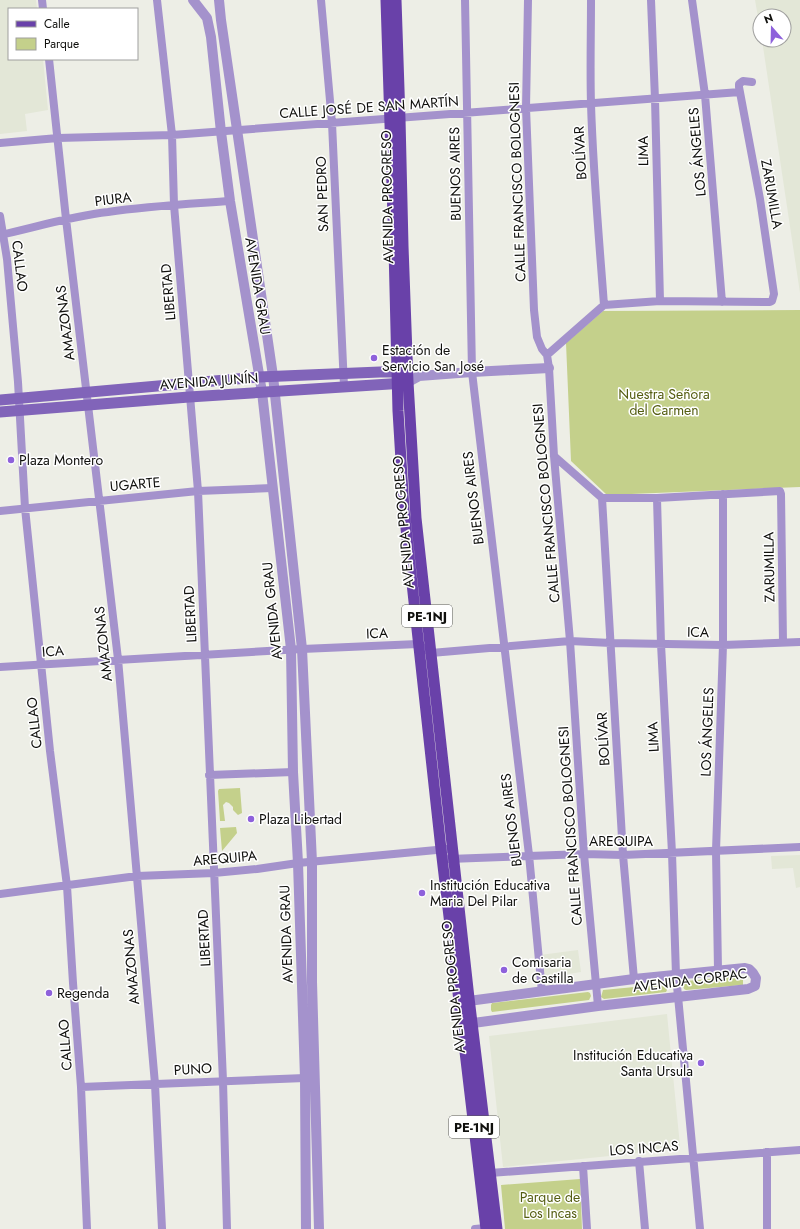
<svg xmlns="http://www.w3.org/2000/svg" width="800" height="1229" font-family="Jost,sans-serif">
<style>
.built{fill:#e3e7d7}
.green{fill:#c4d08b}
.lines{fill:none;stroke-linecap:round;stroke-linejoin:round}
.minor{stroke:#a492cc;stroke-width:8}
.tertiary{stroke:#a492cc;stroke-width:10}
.secondary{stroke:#8164b9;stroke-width:11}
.primary{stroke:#6941a9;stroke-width:11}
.poi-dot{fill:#8e61db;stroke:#fff;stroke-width:1.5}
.labels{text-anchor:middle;stroke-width:3;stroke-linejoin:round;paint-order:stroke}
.shield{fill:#fff;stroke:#585856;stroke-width:1}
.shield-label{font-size:13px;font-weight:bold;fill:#10100d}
.street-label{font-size:14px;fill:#10100d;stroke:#fff}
.poi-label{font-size:14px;fill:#10100d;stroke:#fff;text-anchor:start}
.park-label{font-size:14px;fill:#545d11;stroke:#fff}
</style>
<rect width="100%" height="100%" fill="#edeee6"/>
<path class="built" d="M0 0H36L37 9H9V59H43L48 110 25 114 27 131 0 134Z
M755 0H800V293L762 40H784V16H760V29Z
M800 855V887L796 888 793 868 772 869 771 856Z
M578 950 581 972 543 978 540 955Z
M667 1014 680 1146 677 1149 503 1167 489 1036Z"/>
<path class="green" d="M800 310V487L607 495 571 461 566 343 603 311Z
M240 788 242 813 238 815 233 810V807L229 803 226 802 223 805 225 821H220L218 791 219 789Z
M236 827 237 833 222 851 220 828Z
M743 976V985L686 990 684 989 683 986 686 981Z
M666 984 668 988 666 992 604 999 601 997 603 990Z
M588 992 590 993 591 996 589 1000 492 1012 491 1010V1005L492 1003Z
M580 1179 582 1229H505L501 1185Z"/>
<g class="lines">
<path class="minor" d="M42 0 43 9
M157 0 172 135 174 205 198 491 223 1081 227 1229
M321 0 332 123 344 386
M465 0 472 372 529 855 542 992
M528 0 526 108 534 310 537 337 542 349 547 355 549 368 554 456 570 641 584 854 598 1006
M591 0C591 35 590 69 591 104 593 171 599 238 604 305
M651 0 655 99 660 301
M692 0 705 95 722 302
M49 59 66 219 118 659 155 1084 162 1229
M0 143 58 138 172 135 740 92
M0 216 7 259 18 382 25 508 50 751 67 886 73 983 81 1087 87 1229
M0 235C36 227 72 216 108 212 149 206 190 204 230 201
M547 355 604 305 660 301 770 302 772 301 774 294 760 199 739 87V84L743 81 752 82
M554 456 602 498H657L780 491 781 494 783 642
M602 498 623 855 634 979
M657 498 661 644 672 853 676 975 700 1229
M0 511 198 491 272 488
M0 667 302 649 418 644 431 653 570 641 611 643 723 645 800 642
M209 775 293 772
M449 859 584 854 623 855 800 847
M0 894 137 876 214 873 257 869 298 863 447 849
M718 970 716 851 723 645V494
M81 1087 305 1078
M767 1152V1229
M639 1161 645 1229
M583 1166 587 1229
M490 1173 800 1150
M475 1229 485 1228"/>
<path class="tertiary" d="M193 0 207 18 211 37 221 132 230 201 262 392 291 649 293 772 298 863 305 1078 306 1229
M219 0 221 20 273 376 302 649 312 862V982L319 1229
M408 382 419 376 472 372 549 368
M461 1002 634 979 745 968 749 969 753 973 756 978 755 986 748 989 598 1006 466 1024"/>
<path class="secondary" d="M0 400 259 377 380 372H406
M0 412 189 397 405 383"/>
<path class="primary" d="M386 0 394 248 398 411 404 510 441 849 486 1229
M396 0 400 119 403 246 408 382 416 518 469 998 497 1229"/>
</g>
<g class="poi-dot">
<circle cx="374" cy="358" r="4"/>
<circle cx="11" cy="460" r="4"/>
<circle cx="251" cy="819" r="4"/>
<circle cx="422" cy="893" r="4"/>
<circle cx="504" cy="970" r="4"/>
<circle cx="49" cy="993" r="4"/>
<circle cx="701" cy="1063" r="4"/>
</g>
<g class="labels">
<g class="shield">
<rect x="402" y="605" width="50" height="22" rx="3"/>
<rect x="449" y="1116" width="50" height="22" rx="3"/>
</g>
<g class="shield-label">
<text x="427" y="621">PE-1NJ</text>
<text x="474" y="1132">PE-1NJ</text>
</g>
<g class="street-label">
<text transform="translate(369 107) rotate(-4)" y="5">CALLE JOSÉ DE SAN MARTÍN</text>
<text transform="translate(643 151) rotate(-91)" y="5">LIMA</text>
<text transform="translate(697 152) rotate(-95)" y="5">LOS ÁNGELES</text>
<text transform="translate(580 153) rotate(-93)" y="5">BOLÍVAR</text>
<text transform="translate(455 174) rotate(-91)" y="5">BUENOS AIRES</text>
<text transform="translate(517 182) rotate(-92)" y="5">CALLE FRANCISCO BOLOGNESI</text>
<text transform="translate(322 194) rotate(-92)" y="5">SAN PEDRO</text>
<text transform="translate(772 194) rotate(80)" y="5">ZARUMILLA</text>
<text transform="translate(387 197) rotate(-91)" y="5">AVENIDA PROGRESO</text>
<text transform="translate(113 199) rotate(-7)" y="5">PIURA</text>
<text transform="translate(20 266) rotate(83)" y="5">CALLAO</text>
<text transform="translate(258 286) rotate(81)" y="5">AVENIDA GRAU</text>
<text transform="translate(168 292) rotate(-95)" y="5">LIBERTAD</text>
<text transform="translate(65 323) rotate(-97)" y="5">AMAZONAS</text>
<text transform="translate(209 381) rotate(-4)" y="5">AVENIDA JUNÍN</text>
<text transform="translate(135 484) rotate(-5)" y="5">UGARTE</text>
<text transform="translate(473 498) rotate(-97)" y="5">BUENOS AIRES</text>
<text transform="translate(546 503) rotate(-95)" y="5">CALLE FRANCISCO BOLOGNESI</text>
<text transform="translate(403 522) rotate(-95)" y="5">AVENIDA PROGRESO</text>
<text transform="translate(769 567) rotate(-91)" y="5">ZARUMILLA</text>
<text transform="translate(272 611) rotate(-96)" y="5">AVENIDA GRAU</text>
<text transform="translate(190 614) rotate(-93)" y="5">LIBERTAD</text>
<text transform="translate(698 632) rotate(1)" y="5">ICA</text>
<text transform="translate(377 633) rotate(-2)" y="5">ICA</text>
<text transform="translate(103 644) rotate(-96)" y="5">AMAZONAS</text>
<text transform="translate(53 651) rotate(-4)" y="5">ICA</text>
<text transform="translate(34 723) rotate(-96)" y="5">CALLAO</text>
<text transform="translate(707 732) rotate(-88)" y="5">LOS ÁNGELES</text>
<text transform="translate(653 737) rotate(-93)" y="5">LIMA</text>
<text transform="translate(603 739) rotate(-93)" y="5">BOLÍVAR</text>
<text transform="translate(511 820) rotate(-97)" y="5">BUENOS AIRES</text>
<text transform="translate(570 826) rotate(-94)" y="5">CALLE FRANCISCO BOLOGNESI</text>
<text x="621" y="846">AREQUIPA</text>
<text transform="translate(225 858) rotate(-5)" y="5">AREQUIPA</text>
<text transform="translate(286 934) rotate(-92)" y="5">AVENIDA GRAU</text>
<text transform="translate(204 938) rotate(-93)" y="5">LIBERTAD</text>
<text transform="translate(131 967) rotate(-95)" y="5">AMAZONAS</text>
<text transform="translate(690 980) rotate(-7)" y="5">AVENIDA CORPAC</text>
<text transform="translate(453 987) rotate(-96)" y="5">AVENIDA PROGRESO</text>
<text transform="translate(65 1045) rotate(-94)" y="5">CALLAO</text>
<text transform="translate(193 1069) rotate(-3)" y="5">PUNO</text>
<text transform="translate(644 1148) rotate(-4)" y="5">LOS INCAS</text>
</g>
<g class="poi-label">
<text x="382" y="355">Estación de<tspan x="382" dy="16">Servicio San José</tspan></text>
<text x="19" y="465">Plaza Montero</text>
<text x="259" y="824">Plaza Libertad</text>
<text x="430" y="890">Institución Educativa<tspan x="430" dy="16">Maria Del Pilar</tspan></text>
<text x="512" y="967">Comisaria<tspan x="512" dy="16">de Castilla</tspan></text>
<text x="57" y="998">Regenda</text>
<text x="693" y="1060" text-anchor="end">Institución Educativa<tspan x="693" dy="16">Santa Ursula</tspan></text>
</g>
<g class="park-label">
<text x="664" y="399">Nuestra Señora<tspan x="664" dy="16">del Carmen</tspan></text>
<text x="550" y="1202">Parque de<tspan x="550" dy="16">Los Incas</tspan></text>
</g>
</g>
<rect x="8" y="8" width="130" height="52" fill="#ffffff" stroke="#9f9f9e"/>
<rect x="16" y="21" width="20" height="6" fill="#6941a9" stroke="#9f9f9e"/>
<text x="44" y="28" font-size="12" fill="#10100d">Calle</text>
<rect x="16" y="38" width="20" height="12" fill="#c4d08b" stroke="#9f9f9e"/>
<text x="44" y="48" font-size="12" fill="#10100d">Parque</text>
<g transform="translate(772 28) rotate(340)"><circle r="19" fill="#ffffff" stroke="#9f9f9e"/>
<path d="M0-3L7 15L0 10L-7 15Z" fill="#8e61db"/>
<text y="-6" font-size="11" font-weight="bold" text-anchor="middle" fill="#10100d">N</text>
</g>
</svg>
